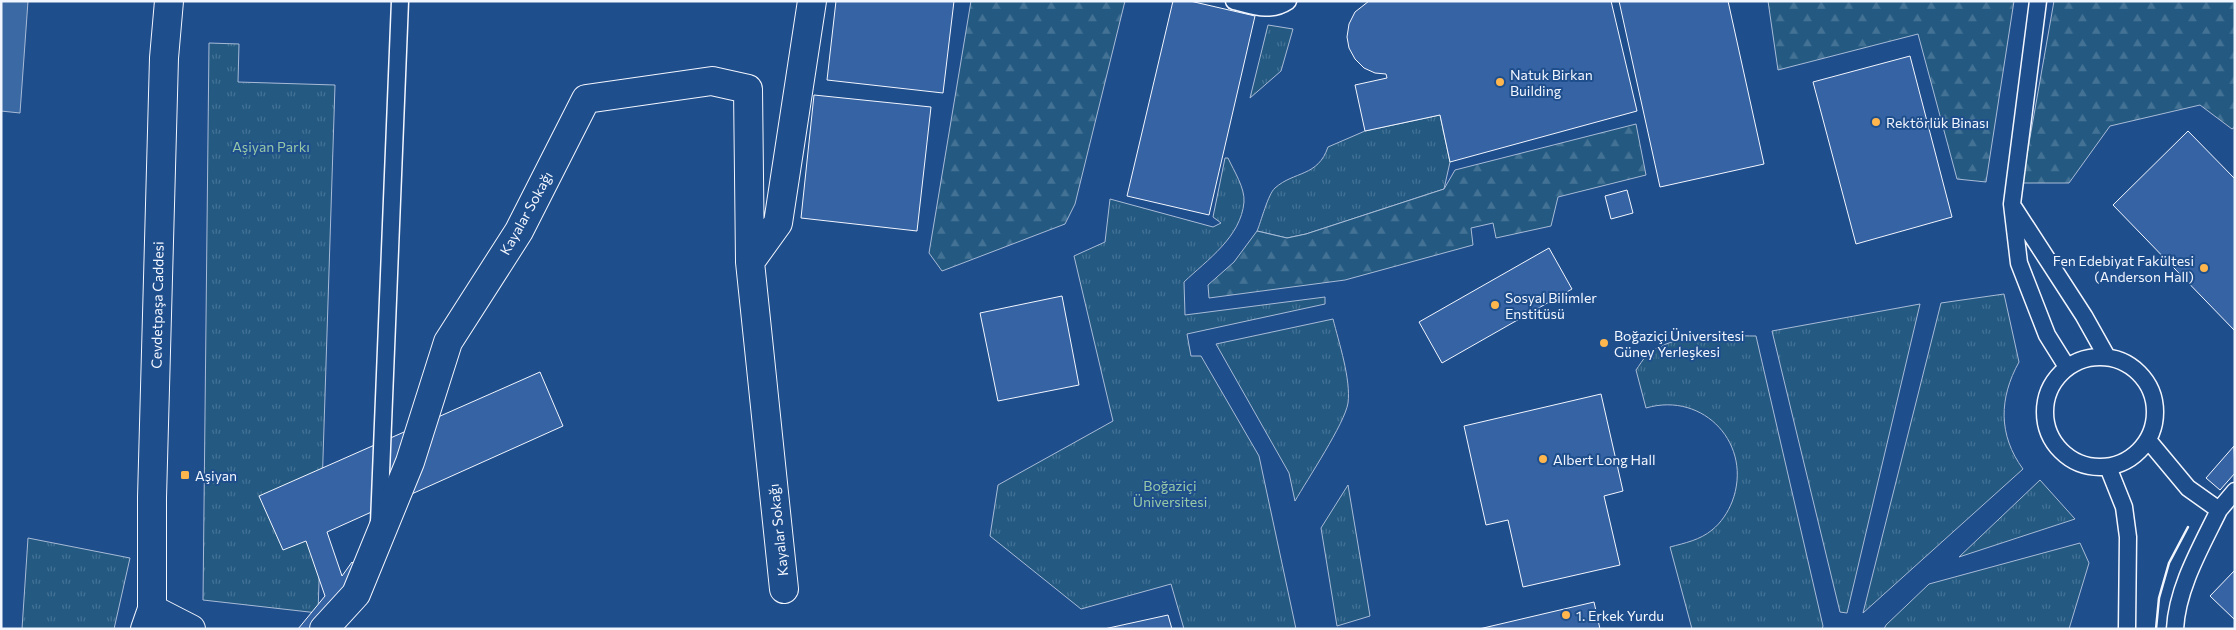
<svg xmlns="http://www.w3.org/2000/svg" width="2236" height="630" font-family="Commissioner,sans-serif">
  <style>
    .grass { fill: url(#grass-tufts); stroke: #a8bbd7 }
    .forest { fill: url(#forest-firs); stroke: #a8bbd7 }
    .water { fill: #3b69a3; stroke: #a8bbd7 }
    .building { fill: #3563a3; stroke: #f2f6ff }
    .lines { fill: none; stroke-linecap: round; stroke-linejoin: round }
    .lane-casing { stroke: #f2f6ff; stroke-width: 19 }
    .street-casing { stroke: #f2f6ff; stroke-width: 30 }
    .primary-casing { stroke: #f2f6ff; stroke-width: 30 }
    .lane { stroke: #1f4e8c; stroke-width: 16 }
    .street { stroke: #1f4e8c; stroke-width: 28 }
    .primary { stroke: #1f4e8c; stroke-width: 28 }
    .wall { stroke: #f2f6ff; stroke-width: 2.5 }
    .poi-dot { fill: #ffb74d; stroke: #1f4e8c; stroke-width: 2 }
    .labels { text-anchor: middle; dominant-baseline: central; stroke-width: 4; stroke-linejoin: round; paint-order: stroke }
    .poi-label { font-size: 14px; fill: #f2f6ff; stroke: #1f4e8c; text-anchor: start }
    .park-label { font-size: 14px; fill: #97c8a6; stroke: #1f4e8c }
    .street-label { font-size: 14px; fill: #f2f6ff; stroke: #1f4e8c }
  </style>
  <defs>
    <pattern id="grass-tufts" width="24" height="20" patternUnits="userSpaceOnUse" patternTransform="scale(1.25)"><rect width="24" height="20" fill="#245a82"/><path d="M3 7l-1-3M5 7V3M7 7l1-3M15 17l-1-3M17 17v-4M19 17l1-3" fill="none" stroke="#447295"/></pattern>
    <pattern id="forest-firs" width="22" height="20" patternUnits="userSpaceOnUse" patternTransform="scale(1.25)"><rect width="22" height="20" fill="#245a82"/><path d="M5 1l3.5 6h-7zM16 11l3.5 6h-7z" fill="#447295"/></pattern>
  </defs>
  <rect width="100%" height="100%" fill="#1f4e8c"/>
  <path class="grass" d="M1268,25l25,4 -12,42 -31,27z
    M209,43l30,1 -1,38 97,3 -17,528 -115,-13z
    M1440,115l10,47 -6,27 -138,45 -19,4 -30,-7c4,-9 11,-37 18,-43 19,-17 43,-11 53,-41l37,-16z
    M1225,158h3c6,13 17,30 16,44 -3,35 -37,58 -60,80l1,33 140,-18v7l-138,30 4,22h10l58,100 37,173h-112l-13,-45 -90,25 -91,-73 8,-51 115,-64 -39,-165 31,-14 5,-43 103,28 8,-4 -8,-6z
    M2004,294l15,68c-20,36 -21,73 4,107l-160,144 78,-310z
    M1920,304l-73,309 -7,-1 -68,-281z
    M1333,319c6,24 18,60 15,84 -3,20 -41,77 -53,98l-6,-28 -73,-129z
    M1756,336l67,290 -1,3h-130l-22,-82c15,-4 30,-7 42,-17 9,-7 16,-18 20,-28 22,-57 -28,-111 -86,-94l-10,-38c3,-4 7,-11 11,-15 27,-23 76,-19 109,-19z
    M2040,480l35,39 -116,38z
    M1348,485l22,131 -33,10 -16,-98z
    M28,538l102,20 -16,71h-92z
    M2080,543l9,20 -20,66h-185l2,-4 43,-41z"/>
  <path class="forest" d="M971,1h154l-50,203 -10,20 -123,47 -13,-18z
    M1768,1h246l-28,181 -29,-3 -39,-145 -140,36z
    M2054,1h181v126l-3,2 -32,-24 -90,21 -41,57h-47z
    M1636,124l10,51 -88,22 -7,29 -55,12 -3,-15 -22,5 2,17 -128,35 -136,18 -1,-13 26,-23 23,-31 30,7 19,-4 138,-45 11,-19z"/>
  <path class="water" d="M1,1h27l-8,112 -19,-2z"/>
  <path class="building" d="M836,1h118l-11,92 -116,-13z
    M1173,1h17l65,15 -46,199 -82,-19z
    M1611,1l26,110 -187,51 -10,-47 -75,16 -10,-46 32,-7 -1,-4 -11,-1 -11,-5 -9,-9 -6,-11 -2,-11 2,-13 6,-12 14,-11z
    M1619,1h109l36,163 -104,23z
    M1910,56l42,161 -96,27 -43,-162z
    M814,95l117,12 -14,124 -116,-13z
    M2188,131l47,48v152l-122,-126z
    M1627,190l6,23 -22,6 -6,-23z
    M1549,248l23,41 -130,74 -23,-41z
    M1062,296l17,89 -81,16 -18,-88z
    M540,372l23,54 -236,106 15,44 10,-14 17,17 -42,50h-29l27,-33 -19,-55 -23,9 -24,-54z
    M1601,394l22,97 -19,5 16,69 -97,22 -15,-67 -22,5 -22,-99z
    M2234,446l1,27 -15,17 -14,-12z
    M2235,570v50l-25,-24z
    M1594,602l6,27h-121z
    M1168,615l4,14h-68z"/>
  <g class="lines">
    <g class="lane-casing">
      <path id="lane" d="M1234,1c20,5 36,12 54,0
        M2038,1l-26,203 7,59 28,72 20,32
        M2014,208l70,108 23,41
        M2045 412a55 55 0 1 1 110 0a55 55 0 1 1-110 0Z
        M2148,440l40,48 31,22c-18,37 -42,78 -44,119
        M2108,467l16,40 4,30 -1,92
        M2219,510l16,-19
        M379,523l21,-522"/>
    </g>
    <g class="street-casing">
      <path id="street" d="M750,262l28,-39 34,-222
        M152,609l39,20
        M324,629l32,-35 54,-132 38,-120 71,-111 67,-132 126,-18 36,8 2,173 34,327"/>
    </g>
    <g class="primary-casing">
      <path id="primary" d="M152,609l16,20
        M145,629l7,-20v-111l12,-440 5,-57"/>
    </g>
    <use href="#lane" class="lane"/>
    <use href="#street" class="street"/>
    <use href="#primary" class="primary"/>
    <path class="wall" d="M2156,629l3,-31 10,-35 19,-36"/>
  </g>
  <g class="poi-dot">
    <circle cx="1500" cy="82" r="5"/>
    <circle cx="1876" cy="122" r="5"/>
    <circle cx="2204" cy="268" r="5"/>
    <circle cx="1495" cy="305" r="5"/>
    <circle cx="1604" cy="343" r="5"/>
    <circle cx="1543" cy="459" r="5"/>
    <rect x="180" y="470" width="10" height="10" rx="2.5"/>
    <circle cx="1566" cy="615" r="5"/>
  </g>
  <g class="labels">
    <g class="poi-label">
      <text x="1510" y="74">Natuk Birkan<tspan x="1510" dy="16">Building</tspan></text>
      <text x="1886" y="122">Rektörlük Binası</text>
      <text x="2194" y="260" text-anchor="end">Fen Edebiyat Fakültesi<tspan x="2194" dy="16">(Anderson Hall)</tspan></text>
      <text x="1505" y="297">Sosyal Bilimler<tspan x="1505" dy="16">Enstitüsü</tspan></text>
      <text x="1614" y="335">Boğaziçi Üniversitesi<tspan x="1614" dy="16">Güney Yerleşkesi</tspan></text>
      <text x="1553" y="459">Albert Long Hall</text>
      <text x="195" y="475">Aşiyan</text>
      <text x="1576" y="615">1. Erkek Yurdu</text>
    </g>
    <g class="park-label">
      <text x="271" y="146">Aşiyan Parkı</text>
      <text x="1170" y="485">Boğaziçi<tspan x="1170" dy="16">Üniversitesi</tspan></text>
    </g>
    <g class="street-label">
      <text transform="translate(526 213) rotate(-61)">Kayalar Sokağı</text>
      <text transform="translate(157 305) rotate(-89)">Cevdetpaşa Caddesi</text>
      <text transform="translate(778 530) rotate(-96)">Kayalar Sokağı</text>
    </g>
  </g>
  <rect width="2236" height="630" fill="none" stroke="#f2f6ff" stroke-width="5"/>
</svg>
